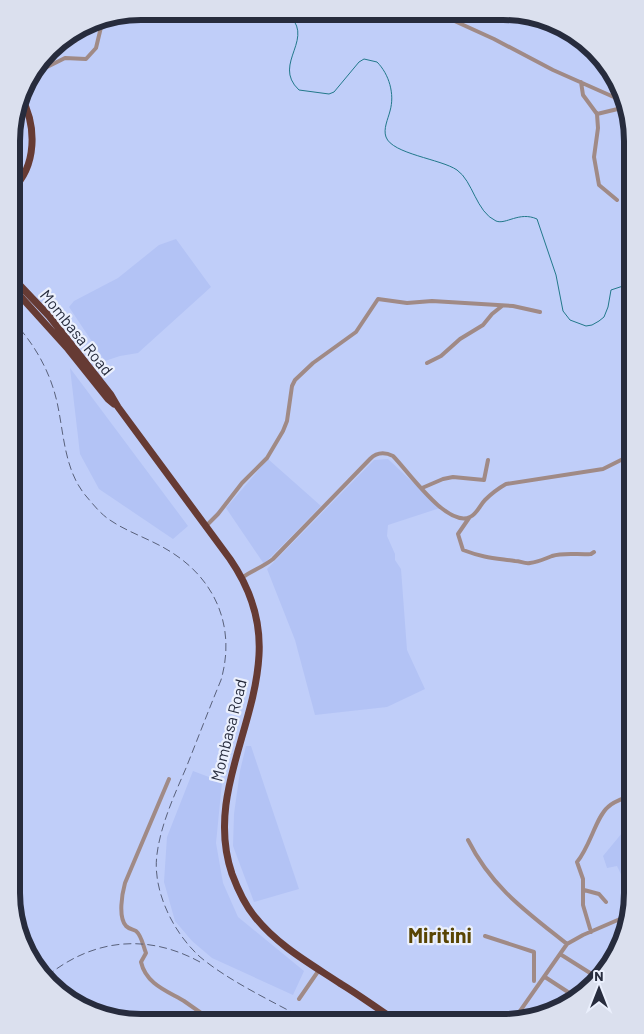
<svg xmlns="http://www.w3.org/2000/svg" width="644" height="1034" font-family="Barlow,sans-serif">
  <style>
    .built { fill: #b3c3f5 }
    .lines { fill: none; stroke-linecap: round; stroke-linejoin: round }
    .stream { stroke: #22798b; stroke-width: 1 }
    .street { stroke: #a08a86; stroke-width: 4 }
    .highway { stroke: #663b34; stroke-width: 7 }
    .rail { stroke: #59617b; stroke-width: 1; stroke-dasharray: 8 4; stroke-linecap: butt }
    .labels { text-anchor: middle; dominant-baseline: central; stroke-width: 4.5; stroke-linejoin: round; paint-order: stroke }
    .street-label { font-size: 16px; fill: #272c3d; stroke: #ebf0fd }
    .district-label { font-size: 21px; font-weight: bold; fill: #584503; stroke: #ebf0fd }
    .rim { fill: none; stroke: #272c3d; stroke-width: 6 }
  </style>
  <rect width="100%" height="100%" fill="#c0cef9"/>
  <path class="built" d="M176,239l35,48 -73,66 -18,3 -15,5 -36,-54 5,-6 44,-23 41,-33z
    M70,368l118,158 -15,13 -74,-50 -19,-35z
    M268,459l53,47 -57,58 -38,-56z
    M388,459l52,49 -52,17 -1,11 8,18v6l6,9 6,81 18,39 -38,18 -72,8 -20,-75 -28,-71 107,-109z
    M246,746h5l48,143 -45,13 -21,-56 1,-32 6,-43z
    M193,771l29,11 -6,61 7,40 15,34 66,54 -11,24 -81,-37 -20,-17 -17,-20 -11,-39 3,-45z
    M632,821v76l-15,-31 -10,2 -4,-12z"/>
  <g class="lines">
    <path class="stream" d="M285,12c35,25 -15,51 14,78l30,4 5,-2 25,-30 5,-3 13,3c12,12 18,32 13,49 -2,8 -7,18 -4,26 6,17 55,22 71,33 16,11 19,42 39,51 10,4 23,-10 41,-2l19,56 7,36 7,9 16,6 6,-1 7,-4 5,-4 4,-10 3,-17 15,-5 7,3"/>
    <path class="street" d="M437,13l57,26 59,31 72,32
      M55,44l20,-3 20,-21
      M31,75l34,-17 21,1 10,-11 6,-25 -4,-3
      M581,82l2,13 14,19 1,14 -4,29 5,28 18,15
      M597,114l29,-7
      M427,363l14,-7 19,-17 23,-14 9,-11 10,-8
      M422,488l21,-9 10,-2 31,3 4,-20
      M469,518l-11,16 5,16c21,8 31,8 52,11 6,0 9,3 15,2 9,-1 14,-4 22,-7 12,-4 27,-1 39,-2l3,-2
      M205,527l13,-13 24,-31 25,-25 16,-27 4,-10 5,-35 3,-6 18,-17 43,-31 22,-33 29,4 25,-2 81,5 27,6
      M243,577c10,-7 20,-10 30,-18l97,-100c7,-7 15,-7 23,-3 15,15 54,72 77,61 7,-3 10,-12 15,-17 7,-7 14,-12 21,-16l97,-15 30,-15
      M631,741h2
      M169,779l-44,104c-3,11 -7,34 1,43 3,3 6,3 10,5 6,5 7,15 10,22l-5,9c5,22 26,29 43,39 10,7 20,14 30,21
      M468,840c24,48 59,72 99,104
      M584,890l15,4 7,8
      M591,932l-8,-27v-26l-6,-17c13,-15 19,-45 31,-55 6,-6 17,-9 24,-12
      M485,936l49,16v29
      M560,954l38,24
      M545,977l29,19
      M299,999l20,-29
      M513,1021l54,-77 16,-9 44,-19"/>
    <path class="highway" d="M12,190c25,-24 25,-64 9,-93
      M12,277l37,39 62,79 7,12 112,152c20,29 31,61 29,96 -4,75 -53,143 -27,219 6,16 12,30 23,43 23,29 56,47 86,67 20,12 38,26 57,38
      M12,287l56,62 40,50 6,5"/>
    <path class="rail" d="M12,320c22,23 38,51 45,82 7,31 7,68 29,94 6,7 13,16 21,22 19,14 44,21 64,34 45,28 65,76 50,128 -12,29 -23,58 -35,88 -12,28 -25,56 -29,86 -5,36 16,78 42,102 29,25 77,47 111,66
      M47,976c46,-37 100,-43 153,-14"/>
  </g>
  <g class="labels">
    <g class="street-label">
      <text transform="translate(77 332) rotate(51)">Mombasa Road</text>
      <text transform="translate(228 730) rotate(-76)">Mombasa Road</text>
    </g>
    <g class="district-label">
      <text x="440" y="934">Miritini</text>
    </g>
  </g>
  <path d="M0 0H644V1034H0ZM141 20H503A121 121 0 0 1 624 141V893A121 121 0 0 1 503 1014H141A121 121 0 0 1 20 893V141A121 121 0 0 1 141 20Z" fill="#dbe0ee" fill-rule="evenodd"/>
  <path class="rim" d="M141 20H503A121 121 0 0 1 624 141V893A121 121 0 0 1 503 1014H141A121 121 0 0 1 20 893V141A121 121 0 0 1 141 20Z"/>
  <g transform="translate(599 989)" stroke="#ebf0fd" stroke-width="4" paint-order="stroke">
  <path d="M0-4L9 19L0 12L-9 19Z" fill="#272c3d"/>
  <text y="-8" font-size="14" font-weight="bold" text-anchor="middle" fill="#272c3d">N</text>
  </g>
</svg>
